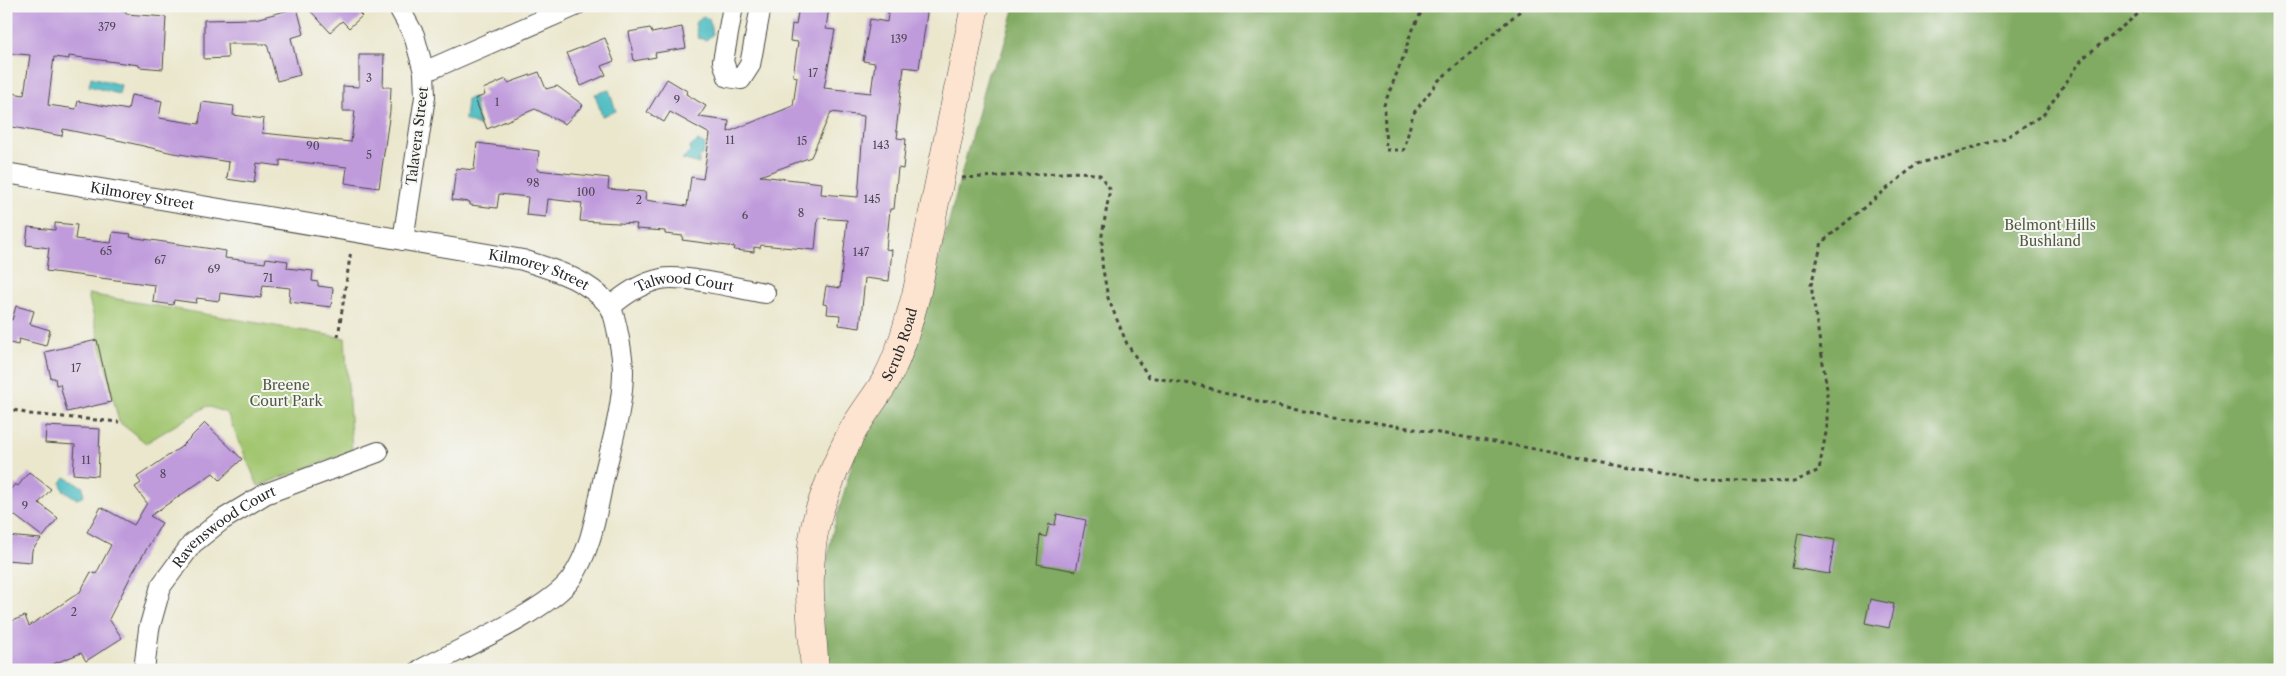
<svg xmlns="http://www.w3.org/2000/svg" width="2286" height="676" font-family="'Libre Caslon Text',serif">
  <style>
    .green { fill: #a2c670; stroke: #66784e }
    .forest { fill: #81ab62; stroke: #566b46 }
    .water { fill: #4ebdc3; stroke: #3c7477 }
    .building { fill: #c09bdc; fill-rule: evenodd }
    .lines { fill: none; stroke-linecap: round; stroke-linejoin: round }
    .street-casing { stroke: #484743; stroke-width: 22 }
    .secondary-casing { stroke: #484743; stroke-width: 29 }
    .path { stroke: #484743; stroke-width: 3; stroke-dasharray: 4 4; stroke-linecap: butt }
    .street { stroke: #fff; stroke-width: 20 }
    .secondary { stroke: #fde4d1; stroke-width: 28 }
    .labels { text-anchor: middle; dominant-baseline: central; stroke-width: 4; stroke-linejoin: round; paint-order: stroke }
    .number-label { font-size: 11px; fill: #504757 }
    .street-label { font-size: 14px; fill: #2b2b2b; stroke: #f6f6f2 }
    .park-label { font-size: 14px; fill: #4f5a40; stroke: #f6f6f2 }
  </style>
  <rect width="100%" height="100%" fill="#f6f6f2"/>
  <filter id="ink" filterUnits="userSpaceOnUse"><feTurbulence type="fractalNoise" baseFrequency=".02" numOctaves="2"/><feDisplacementMap in="SourceGraphic" scale="10" xChannelSelector="R" yChannelSelector="G"/><feConvolveMatrix kernelMatrix="1 2 1 2 8 2 1 2 1" color-interpolation-filters="sRGB"/></filter>
  <filter id="wash" filterUnits="userSpaceOnUse"><feTurbulence type="fractalNoise" baseFrequency=".0096" numOctaves="4" result="noise"/><feDisplacementMap in="SourceGraphic" scale="20" xChannelSelector="R" yChannelSelector="G"/><feGaussianBlur stdDeviation="1.12" result="paint"/><feColorMatrix in="noise" values="0 0 0 0 0 0 0 0 0 0 0 0 0 0 0 0 0 1.4 0 .05"/><feComposite in="paint" operator="in"/></filter>
  <g filter="url(#wash)">
    <rect width="100%" height="100%" fill="#ebe7cd"/>
    <path class="green" d="M88,294l257,44 7,113 -94,35 -31,-73 -20,-7 -61,37 -27,-21z"/>
    <path class="forest" d="M1015,6h1265v664h-1455l-3,-84 10,-52 23,-80 48,-90 36,-105 49,-186 13,-17z"/>
    <path class="water" d="M703,16l6,3 4,15 -7,6 -8,-2 -3,-15z
      M91,77l30,8 -2,9 -30,-8z
      M609,90l7,21 -14,5 -7,-22z
      M474,97l5,29 -14,-6 2,-21z
      M698,141l7,4 -2,9 -4,3v7l-17,-5 8,-7v-5z
      M65,477l18,10 1,9 -7,3 -14,-9 -2,-7z"/>
    <g id="blocks">
      <path class="building" d="M6,6h84l36,5v3l40,3 -3,52 -24,-2v-2l-70,-9v3l-15,-2 -6,48 28,4 2,-8 50,9 3,-15 31,6 -3,17 40,6 3,-22 32,4 -1,9 31,4 -2,14 89,9 4,-31h-12v-25l16,1v-32h25l-1,32h8l-1,24 -11,77 -34,-5 2,-16 -67,-7v6l-23,-3 -3,20 -27,-4 2,-17 -56,-9 -51,-12 -59,-12 -1,7 -56,-10v-34l18,3 6,-40 -24,-2z
        M306,6h52l-3,3 7,7 -13,12 -7,-7 -12,11z
        M799,6h30l-3,23 9,1 -11,58 47,5 4,-30 -12,-2 7,-42 17,3 2,-16h39l-9,63 -15,-2 -8,64h2l-1,7 9,1 -3,30 -5,-1 -4,41h-4l-4,40 6,1 -3,31 -24,-3 -5,50 -21,-3 1,-10 -13,-1 1,-9 -5,-1 3,-18 14,2 7,-68 -29,-2 -3,32 -54,-5 -1,3 -6,-1v5l-20,-2 1,-3 -53,-7 1,-4 -18,-2v-3l-29,-2 1,-5 -57,-3 2,-18 -34,-4 -2,18 -20,-2 2,-18 -29,-3 -2,14 -27,-3v-3l-18,-2 4,-32 18,2 3,-27 62,8 -2,19 72,8 -1,11 38,3 -1,8 42,6 4,-29 12,2 7,-45 -40,-22 -6,10 -17,-10 20,-33 20,12 -1,3 20,12 -7,11 30,4 -1,11 65,-26 4,-29 -4,-1 5,-34 -8,-1 2,-17 4,1zM831,112l33,4 -6,81 -37,-3 1,-11 -62,-7 51,-19z
        M297,8l7,26 -13,4 9,37 -23,6 -10,-37h-40l1,14 -24,1v-39l51,-1z
        M682,27l4,21 -31,5 1,4 -22,4 -5,-29 21,-4 2,5z
        M605,38l9,23 -12,5 4,9 -25,11 -14,-33z
        M539,72l7,17 11,-3 26,19 -18,19 -30,-15 -48,20 -12,-30 10,-4 -2,-6 23,-10 2,4z
        M55,223l22,2 -2,14 36,4 2,-11 18,2 -1,3 96,14 -1,7 40,5 1,-5 22,3 -1,7 26,3 -1,10 6,1v4l15,2 -2,19 -42,-5 1,-14 -27,-3 -2,13 -41,-5 -1,8 -22,-3 -1,5 -22,-3 -1,5 -20,-3 2,-17 -109,-14 3,-23 -23,-3 2,-18 27,3z
        M16,306l18,5 -4,13 20,6 -4,16 -27,-7 -1,6 -12,-3v-24l6,2z
        M97,340l14,62 -44,10 -7,-28 -4,1 -1,-7h-4l-6,-26z
        M205,423l37,36 -22,21 -7,-7 -63,43 12,7 -29,49 -24,47 13,19 -36,23 -5,-8 -33,13 2,4h-44v-47l19,-7 4,10 51,-34 11,-20 5,2 15,-29 -24,-13 14,-25 33,18 13,-22 -12,-16 6,-4 -4,-6 44,-30z
        M46,426l54,3 -2,47 -25,-2 2,-29 -30,-2z
        M29,472l22,17 -12,14 19,15 -15,19 -37,-28v-14l9,-11 3,2z
        M1057,514l29,6 -10,51 -39,-7 3,-29 6,2 3,-13 6,1z
        M1798,533l37,7 -6,34 -37,-6z
        M6,536l35,3 -9,11 -1,12 -25,-2z
        M1870,599l24,5 -5,24 -24,-5z"/>
    </g>
  </g>
  <g filter="url(#ink)">
    <use href="#blocks" fill-opacity="0" stroke="#484743" stroke-width="1"/>
    <g class="lines">
      <g class="street-casing">
        <g id="street">
          <path d="M398,6l16,29 10,37 1,25 -22,143"/>
          <path d="M733,6l-10,55 5,16 13,2 9,-14 11,-59"/>
          <path d="M424,72l151,-66"/>
          <path id="s1" d="M6,173l517,87c31,10 64,19 86,45 7,9 14,54 14,66 0,34 -10,68 -18,101 -8,35 -12,76 -34,107 -23,32 -114,71 -151,91"/>
          <path id="s2" d="M610,307c15,-13 31,-24 51,-28 21,-5 80,10 104,14"/>
          <path id="s3" d="M144,670l5,-41 12,-43 31,-42 30,-24 43,-26 113,-42"/>
        </g>
      </g>
      <g class="secondary-casing">
        <g id="secondary">
          <path id="s4" d="M815,670c-4,-52 -11,-108 4,-159 9,-26 19,-52 32,-77 10,-19 24,-35 35,-54 15,-28 23,-59 31,-89l58,-285"/>
        </g>
      </g>
      <path class="path" d="M1424,6l-15,32 -4,15 -21,52 2,45h18l9,-36 26,-34 87,-74
        M962,178l119,-6 19,3 10,14 -8,46v29l6,34 19,46 22,33 48,8 88,23 228,37 185,35 96,2 25,-12 8,-43v-38l-16,-104 11,-43 95,-78 88,-26 39,-24 39,-56 65,-52
        M338,337l13,-87
        M6,408l23,6 90,8"/>
      <use href="#street" class="street"/>
      <use href="#secondary" class="secondary"/>
    </g>
  </g>
  <g class="labels">
    <g class="number-label">
      <text x="107" y="27">379</text>
      <text x="899" y="39">139</text>
      <text x="813" y="73">17</text>
      <text x="369" y="78">3</text>
      <text x="677" y="100">9</text>
      <text x="497" y="102">1</text>
      <text x="730" y="140">11</text>
      <text x="802" y="141">15</text>
      <text x="881" y="145">143</text>
      <text x="313" y="146">90</text>
      <text x="369" y="155">5</text>
      <text x="533" y="183">98</text>
      <text x="586" y="192">100</text>
      <text x="872" y="199">145</text>
      <text x="639" y="200">2</text>
      <text x="801" y="213">8</text>
      <text x="745" y="215">6</text>
      <text x="106" y="251">65</text>
      <text x="861" y="252">147</text>
      <text x="160" y="260">67</text>
      <text x="214" y="269">69</text>
      <text x="268" y="278">71</text>
      <text x="76" y="368">17</text>
      <text x="86" y="460">11</text>
      <text x="163" y="474">8</text>
      <text x="25" y="506">9</text>
      <text x="74" y="612">2</text>
    </g>
    <g class="street-label">
      <text transform="translate(417 136) rotate(-83)">Talavera Street</text>
      <text stroke="none"><textPath href="#s1" startOffset="138">Kilmorey Street</textPath></text>
      <text stroke="none"><textPath href="#s1" startOffset="542">Kilmorey Street</textPath></text>
      <text stroke="none"><textPath href="#s2" startOffset="82">Talwood Court</textPath></text>
      <text stroke="none"><textPath href="#s4" startOffset="346">Scrub Road</textPath></text>
      <text stroke="none"><textPath href="#s3" startOffset="174">Ravenswood Court</textPath></text>
    </g>
    <g class="park-label">
      <text x="2050" y="225">Belmont Hills<tspan x="2050" dy="16">Bushland</tspan></text>
      <text x="286" y="385">Breene<tspan x="286" dy="16">Court Park</tspan></text>
    </g>
  </g>
  <rect width="2286" height="676" fill="none" stroke="#f6f6f2" stroke-width="25"/>
</svg>
